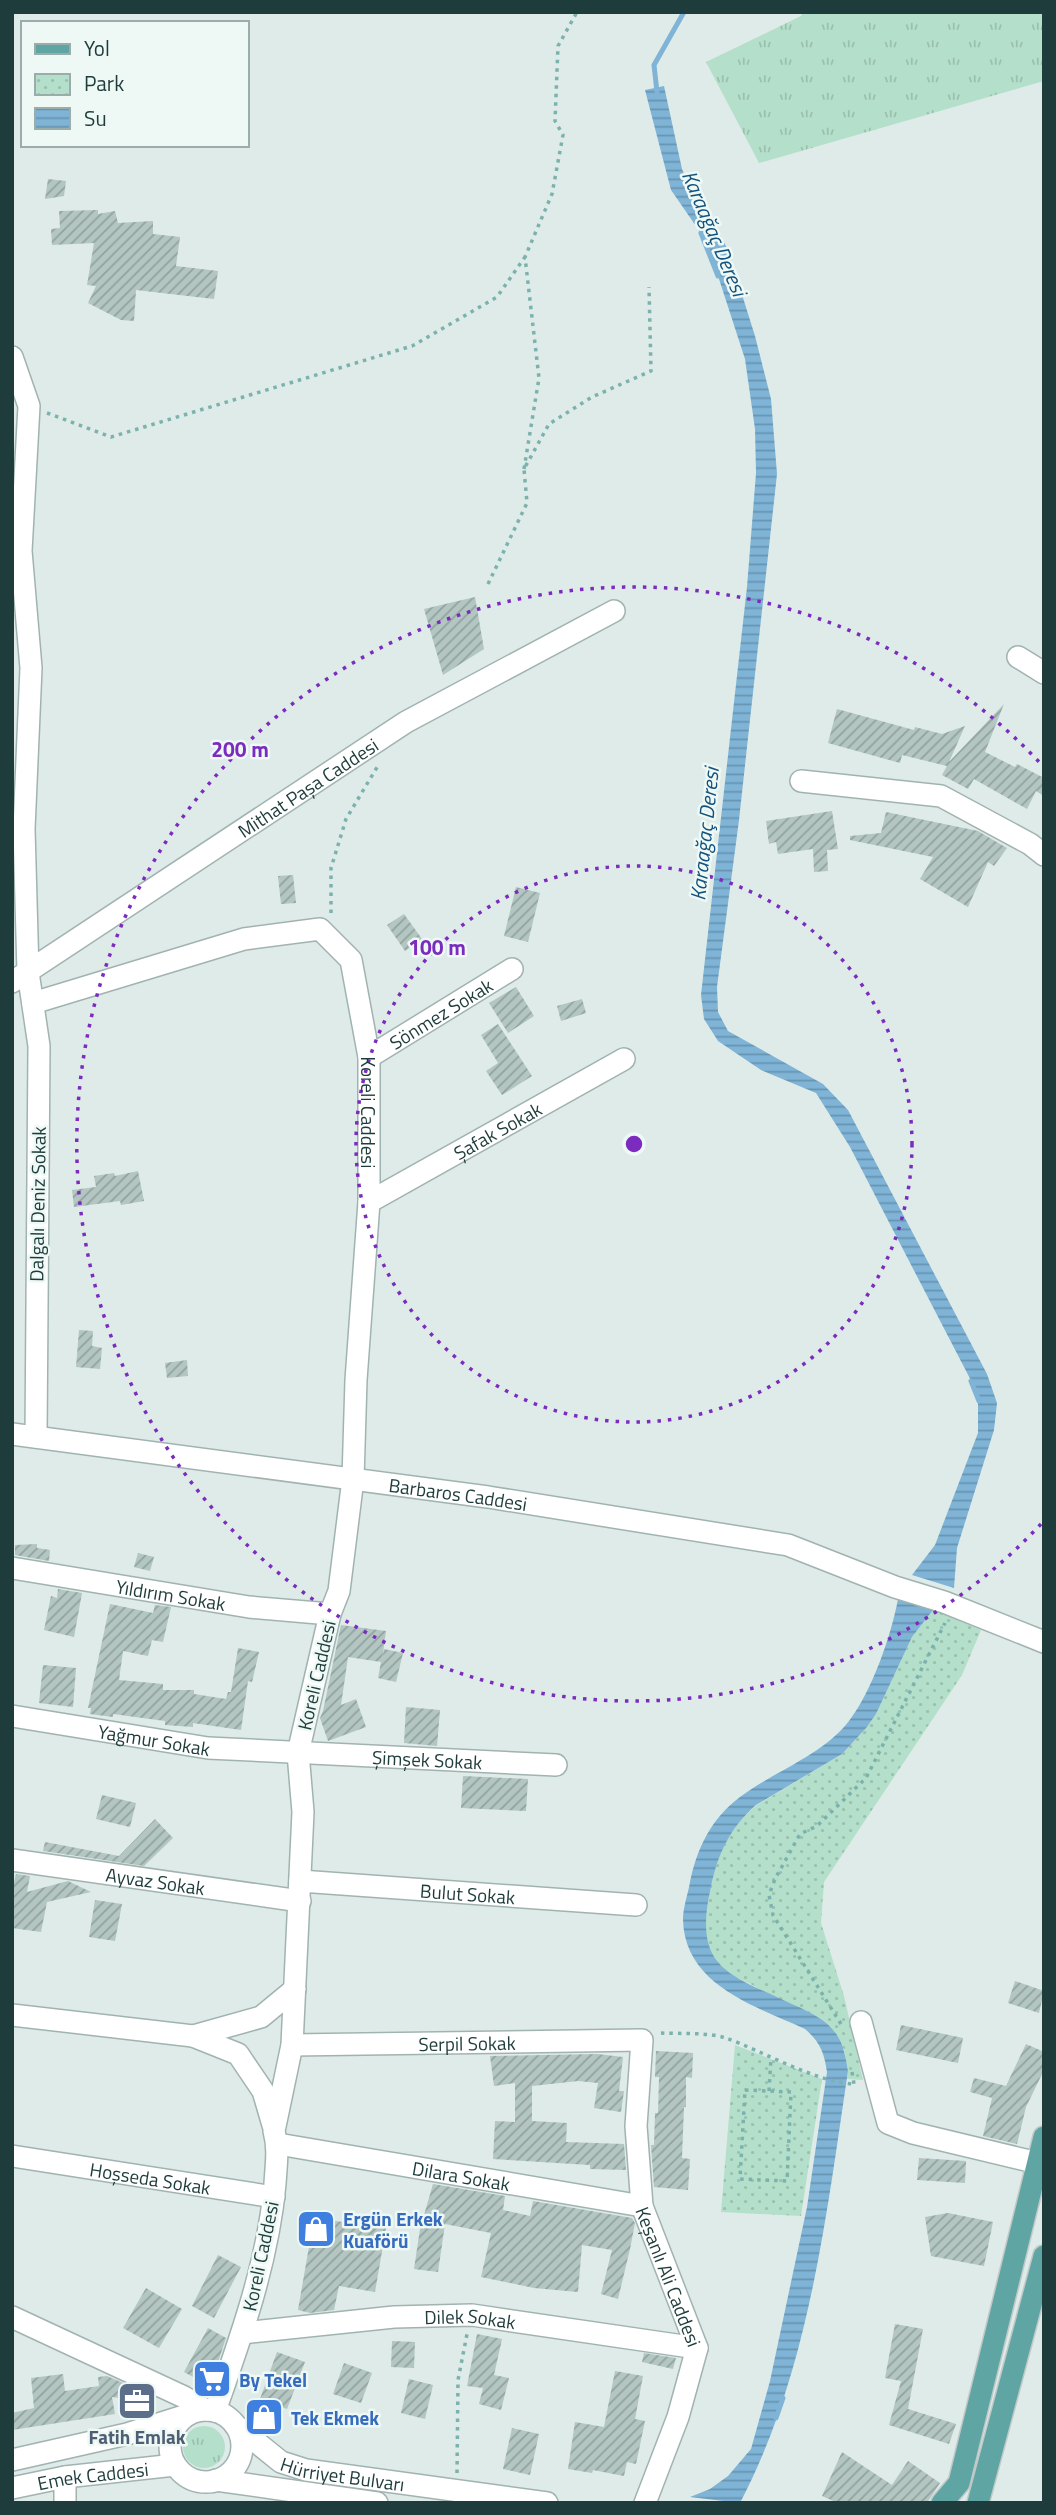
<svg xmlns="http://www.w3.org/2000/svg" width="1056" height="2515" font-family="'Titillium Web',sans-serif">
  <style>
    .grass { fill: url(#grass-tufts) }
    .park { fill: url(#park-dots) }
    .water { fill: url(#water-rules) }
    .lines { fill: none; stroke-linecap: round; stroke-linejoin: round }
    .stream { stroke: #7fb4d7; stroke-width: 5 }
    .building { fill: url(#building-hatch) }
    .minor-casing { stroke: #a1b3b1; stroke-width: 24 }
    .major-casing { stroke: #c0c8c8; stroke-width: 24 }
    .path { stroke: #7bb2ae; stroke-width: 3.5; stroke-dasharray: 3.5 5; stroke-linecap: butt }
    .minor { stroke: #fff; stroke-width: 21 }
    .major { stroke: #5ea5a4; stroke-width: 21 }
    .ring { fill: none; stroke: #7b2cbf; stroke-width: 3.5; stroke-dasharray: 3.5 7 }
    .labels { text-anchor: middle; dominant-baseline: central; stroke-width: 5; stroke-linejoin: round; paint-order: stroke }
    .street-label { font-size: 19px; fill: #1e3c3b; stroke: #eef8f5 }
    .shop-label { font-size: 19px; font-weight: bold; fill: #366cbe; stroke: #eef8f5; text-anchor: start }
    .service-label { font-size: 19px; font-weight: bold; fill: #4e5e75; stroke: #eef8f5 }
    .water-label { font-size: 21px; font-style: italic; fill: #13527d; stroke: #eef8f5 }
    .centre { fill: #7b2cbf; stroke: #eef8f5; stroke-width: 3.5 }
    .ring-label { font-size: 21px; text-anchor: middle; font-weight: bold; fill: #7b2cbf; stroke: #eef8f5; stroke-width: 5; stroke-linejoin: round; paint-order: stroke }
  </style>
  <defs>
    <pattern id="grass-tufts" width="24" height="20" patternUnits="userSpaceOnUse" patternTransform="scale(1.75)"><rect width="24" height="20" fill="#b4dfca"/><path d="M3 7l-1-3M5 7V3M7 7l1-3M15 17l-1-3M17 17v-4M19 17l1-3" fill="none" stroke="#9ac0ae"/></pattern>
    <pattern id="park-dots" width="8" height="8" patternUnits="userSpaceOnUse" patternTransform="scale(1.75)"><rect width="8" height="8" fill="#b4dfca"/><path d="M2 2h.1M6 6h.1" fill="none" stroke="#9ac0ae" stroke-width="1.8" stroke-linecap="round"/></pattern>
    <pattern id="water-rules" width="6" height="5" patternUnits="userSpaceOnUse" patternTransform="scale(1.75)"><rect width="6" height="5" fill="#7fb4d7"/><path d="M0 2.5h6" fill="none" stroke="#6794b0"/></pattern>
    <pattern id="building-hatch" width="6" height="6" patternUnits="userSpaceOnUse" patternTransform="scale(1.75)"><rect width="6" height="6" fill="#b3c6c2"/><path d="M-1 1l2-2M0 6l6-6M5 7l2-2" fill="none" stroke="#91a29f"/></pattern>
  </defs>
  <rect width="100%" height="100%" fill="#deebe8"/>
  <path class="grass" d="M803,12h241v69l-285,82 -53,-101 95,-46z
    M183 2447a21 21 0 1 1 42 0a21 21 0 1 1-42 0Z"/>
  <path class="park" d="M933,1610l48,20 -19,45 -138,207 -3,41 23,73 19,84 -16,-1 1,-8 -4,-22c-28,-20 -56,-40 -84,-59 -10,-8 -24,-11 -33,-18 -30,-23 -22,-58 -15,-90 7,-32 19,-56 45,-77l85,-51 25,-27 9,-13 36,-77z
    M735,2045l87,34 -21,137 -80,-4z"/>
  <path class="water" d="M664,86l18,83 10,23 22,31 14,27 27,86 16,63 6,75 -38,346 -22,167 1,25 10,19 95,53 25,26 139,264 10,29 -3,27 -37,118 -3,40 -42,-13 23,-30 43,-112v-39l-128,-247 -34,-54 -55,-23 -43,-29 -14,-22 -3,-24 46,-408 9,-114 -1,-44 -10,-70 -38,-117 -36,-52 -26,-100z
    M898,1599l35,11 -21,27 -36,77 -9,13 -25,27 -86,51c-26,23 -38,48 -45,82 -19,83 18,87 83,118 16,7 33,15 43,30 7,11 9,24 11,36 -22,146 -39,300 -108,432l-50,-6 20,-8 18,-13 23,-27 19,-68 37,-174 20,-135c-3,-20 -7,-30 -22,-43 -50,-23 -121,-44 -122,-110 0,-12 5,-25 7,-37 7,-34 21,-63 50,-85 33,-25 83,-42 109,-76 23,-30 42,-85 49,-122z"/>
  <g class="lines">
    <path class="stream" d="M657,92l-3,-27 30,-53
      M701,233l17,43
      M971,1381l8,20
      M776,2418l7,-20"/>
  </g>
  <path class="building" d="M48,179l18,2 -2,15 -19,3z
    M98,210v4l17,-3 3,12 35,-2v13l27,3 -4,29 42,5 -4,28 -78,-9 -2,31 -13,-1 -33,-17 8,-17 -9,-1 7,-42 -42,2 -1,-16 9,-1 -1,-17z
    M475,597l9,52 -41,26 -19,-66z
    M1004,704l-19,48 30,15 2,-3 27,14v18l-8,-5 -9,18 -53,-30 -6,10 -26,-14 5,-9 -45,-11 -2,8 -72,-20 9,-34 77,21 1,-3 27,7 23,-8 -16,36z
    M832,811l6,38 -11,1 1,21 -14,1 -1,-23 -35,5 -2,-12 -7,2 -3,-23z
    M886,812l92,19 29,17 -13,18 -6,-4 -20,45 -48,-28 13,-22 -83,-17v-4l31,-3z
    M293,875l3,28 -15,1 -3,-28z
    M516,887l24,6 -12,49 -24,-6z
    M404,914l18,25 -17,12 -18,-26z
    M516,987l18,29 -26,17 -19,-30z
    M582,999l4,14 -25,8 -4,-15z
    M498,1024l34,52 -30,19 -16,-24 12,-8 -17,-28z
    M138,1171l6,30 -23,4 -1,-4 -46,6 -2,-17 24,-3 -2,-11 20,-3 1,3z
    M79,1330l14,1 -1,15 10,2 -2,21 -24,-2z
    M187,1360l1,16 -21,2 -2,-15z
    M37,1544v4l13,2 -1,11 -34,-6v-10z
    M138,1553l16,4 -4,14 -16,-4z
    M58,1589l24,4 -8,44 -30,-7 7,-34 6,2z
    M110,1604l43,9 2,-8 16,2 -8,35 -11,-2 -4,16 -25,-5 -4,29 44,4v6h31v4l32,5 2,-7h3l7,-44 21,4 -7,30 -4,-1 -7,49 -48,-7v4l-28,-2v-4l-52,-7v3l-23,-3 1,-6h-3z
    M341,1625l45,6 -4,29 2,-11 19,4 -7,29 -18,-4 3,-16 -33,-5 -7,48 15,-6 10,28 -38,14 -8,-23 3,-7z
    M43,1665l33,3 -3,39 -34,-4z
    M406,1707l34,3 -3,36 -33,-3z
    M463,1776l65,3 -2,32 -65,-3z
    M102,1795l34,8 -6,24 -34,-8z
    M155,1819l18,19 -29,28 -101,-15 2,-9 74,14z
    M16,1874l14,2 -3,16 41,-11 23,11 -44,10 -6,30 -29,-4v-38z
    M95,1900l27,4 -7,37 -26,-4z
    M1015,1981l29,10 -5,22 -31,-10z
    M901,2025l62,13 -5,25 -62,-13z
    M1026,2044l18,8v18l-18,37 -9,37 -34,-8 9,-38 -22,-6 4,-14 32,8z
    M656,2051l37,2 -1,25 -6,-1v30h-2l-2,51 8,1 -2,31 -34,-3 -3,-42h3l1,-32h3l1,-36h-4z
    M597,2054l26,3 -4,34h5l-3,21 -27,-4 4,-25 -20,-2 -46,5v35l35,2 -1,19 58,2 2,26 -36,-1v-4l-97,-6 2,-38 20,1v-39l-21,3 -4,-30z
    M919,2158l47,3 -1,22 -48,-3z
    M433,2184l72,12 -2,14 27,6 3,-15 99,17 3,5 -5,26 -12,50 -17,-5 11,-44 -30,-5 -4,47 -44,-4 -53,-11 10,-44 -46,-9 -7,48 -24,-3 6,-40z
    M948,2213l45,9 -9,44 -53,-10 -6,-39z
    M314,2218l72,10 -11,64 -36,-6 -5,24 -24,3 -12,-3z
    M218,2255l23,12 -27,51 -22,-12z
    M146,2288l36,21 -23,39 -36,-20z
    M895,2324l28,5 -15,80 48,15 -7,20 -60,-19 12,-44 -16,-3z
    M208,2328l18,10 -16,48 -26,-14z
    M477,2334l25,5 -8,36 15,3 -8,32 -22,-6 4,-16 -16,-2z
    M392,2341l23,1 -1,26 -23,-1z
    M277,2352l28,10 -18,47 -27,-10z
    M644,2353l32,5 -3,11 -31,-7z
    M344,2363l28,10 -11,30 -28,-9z
    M615,2371l28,5 -8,43 10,2 -9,43 -9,-2 -3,14 -31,-6 -1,3 -24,-4 7,-47 29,5z
    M63,2374l2,17 34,-5 -1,-9 9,-1 23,10 -3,13 -15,-2 3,17 -103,16v-17l22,-5 -3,-30z
    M409,2379l24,6 -8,34 -24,-6z
    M512,2428l27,6 -9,41 -27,-6z
    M842,2452l50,33 16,-24 32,22 -13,20h-89l-16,-7z"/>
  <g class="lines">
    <g class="minor-casing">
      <g id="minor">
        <path d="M12,357l17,49 -8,145 10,117 -7,161 4,143 11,74 -3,391"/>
        <path d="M1018,657l26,16"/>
        <path d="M801,781l140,15 89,48 14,11"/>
        <path id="s1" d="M12,982l394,-260 208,-111"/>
        <path id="s2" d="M33,1003l211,-64 76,-10 31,31 18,97v145l-13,178 -3,99 -14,112 -9,23 -32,139 5,59 -11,233 -18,86c5,18 2,34 1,53 -7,78 -34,153 -60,227"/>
        <path id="s3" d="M369,1057l143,-88"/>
        <path id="s4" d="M369,1202l255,-143"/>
        <path id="s5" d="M12,1434l476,63 300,48 107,42 49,15 100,40"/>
        <path id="s6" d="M12,1568l237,39 81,7"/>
        <path id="s7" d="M12,1716l196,32 348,17"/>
        <path id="s8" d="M12,1860l288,41"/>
        <path id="s9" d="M300,1881l336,24"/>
        <path d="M12,2015l181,21 45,18 25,37 10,34"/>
        <path d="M861,2022l27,101 25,10 125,30"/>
        <path d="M193,2036l68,-19 34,-28"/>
        <path id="s10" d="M292,2045l350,-5 -6,86 6,80 55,142 -19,69 -33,86"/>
        <path id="s11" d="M278,2144l364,62"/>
        <path id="s12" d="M12,2156l262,41"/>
        <path d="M12,2317l172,80 22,13"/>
        <path id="s13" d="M242,2333l152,-16 78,-2 225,33"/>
        <circle cx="206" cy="2446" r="36"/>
        <path id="s14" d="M235,2425l46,37 25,8 241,33"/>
        <path d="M12,2460l115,-26 60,-19"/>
        <path d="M216,2480l161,23"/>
        <path id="s15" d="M12,2488l53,-11 110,-12"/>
        <path d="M65,2503v-26"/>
      </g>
    </g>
    <g class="major-casing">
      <path id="major" d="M942,2503l17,-20 85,-346
        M978,2503l66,-247"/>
    </g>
    <path class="path" d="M47,413l64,24 301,-91 85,-49 28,-40
      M524,469l15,-91 -14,-121 27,-63 11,-59 -8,-14 3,-75 19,-34
      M488,584l39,-81 -3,-34 25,-45 43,-27 59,-26 -2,-84
      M331,913v-45l15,-49 33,-55
      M841,2024l-68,-109 -4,-20 6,-16 25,-45 17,-8 49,-48 79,-155
      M661,2033c20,1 46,-1 65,5 36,13 92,45 128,46
      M852,2072l2,12
      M745,2090l46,2 -4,89 -47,-2z
      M769,2091l2,-33
      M457,2473l1,-93 9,-46"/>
    <use href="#minor" class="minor"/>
    <use href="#major" class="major"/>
  </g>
  <g class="ring">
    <circle cx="634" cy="1144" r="278"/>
    <path d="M1041 1524A557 557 0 1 1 1041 764"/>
  </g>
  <defs>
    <g id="shop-square" transform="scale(2.0125)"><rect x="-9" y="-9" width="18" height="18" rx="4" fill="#3f7fe0" stroke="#eef8f5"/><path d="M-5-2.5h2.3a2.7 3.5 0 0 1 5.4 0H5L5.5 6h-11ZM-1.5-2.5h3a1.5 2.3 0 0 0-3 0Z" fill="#fff"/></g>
    <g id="supermarket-square" transform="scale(2.0125)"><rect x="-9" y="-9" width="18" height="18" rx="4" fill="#3f7fe0" stroke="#eef8f5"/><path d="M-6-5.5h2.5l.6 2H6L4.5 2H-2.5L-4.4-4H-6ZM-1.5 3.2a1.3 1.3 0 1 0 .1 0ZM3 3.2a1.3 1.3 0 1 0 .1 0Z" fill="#fff"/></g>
    <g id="office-square" transform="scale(2.0125)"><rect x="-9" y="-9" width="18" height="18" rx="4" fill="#5c6f8a" stroke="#eef8f5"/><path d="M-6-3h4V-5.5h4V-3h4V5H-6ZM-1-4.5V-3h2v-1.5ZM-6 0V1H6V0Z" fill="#fff"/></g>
  </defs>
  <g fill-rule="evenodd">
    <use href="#shop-square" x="316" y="2229"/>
    <use href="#supermarket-square" x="212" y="2379"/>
    <use href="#office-square" x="137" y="2401"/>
    <use href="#shop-square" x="264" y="2417"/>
  </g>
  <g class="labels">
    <g class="street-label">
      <text stroke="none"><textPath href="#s1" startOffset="354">Mithat Paşa Caddesi</textPath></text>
      <text stroke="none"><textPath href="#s3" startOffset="84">Sönmez Sokak</textPath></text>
      <text stroke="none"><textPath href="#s2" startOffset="495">Koreli Caddesi</textPath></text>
      <text stroke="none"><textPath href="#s4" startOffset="147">Şafak Sokak</textPath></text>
      <text transform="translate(37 1204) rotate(-89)">Dalgalı Deniz Sokak</text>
      <text stroke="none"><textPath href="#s5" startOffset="450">Barbaros Caddesi</textPath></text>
      <text stroke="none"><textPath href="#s6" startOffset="161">Yıldırım Sokak</textPath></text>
      <text transform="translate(316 1675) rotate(-77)">Koreli Caddesi</text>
      <text stroke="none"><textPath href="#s7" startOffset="144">Yağmur Sokak</textPath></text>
      <text stroke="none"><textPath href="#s7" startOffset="418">Şimşek Sokak</textPath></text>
      <text stroke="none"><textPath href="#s8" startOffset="145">Ayvaz Sokak</textPath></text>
      <text stroke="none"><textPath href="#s9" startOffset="168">Bulut Sokak</textPath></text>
      <text stroke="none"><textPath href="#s10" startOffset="175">Serpil Sokak</textPath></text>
      <text stroke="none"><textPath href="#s11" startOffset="186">Dilara Sokak</textPath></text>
      <text stroke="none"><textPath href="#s12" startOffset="140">Hoşseda Sokak</textPath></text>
      <text transform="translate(260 2256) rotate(-78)">Koreli Caddesi</text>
      <text stroke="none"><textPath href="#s10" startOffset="592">Keşanlı Ali Caddesi</textPath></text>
      <text stroke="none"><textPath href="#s13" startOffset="229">Dilek Sokak</textPath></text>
      <text stroke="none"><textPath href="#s14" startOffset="122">Hürriyet Bulvarı</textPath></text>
      <text stroke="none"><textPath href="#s15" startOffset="82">Emek Caddesi</textPath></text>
    </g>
    <g class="shop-label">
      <text x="343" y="2218">Ergün Erkek<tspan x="343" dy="22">Kuaförü</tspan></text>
      <text x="239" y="2379">By Tekel</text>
      <text x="291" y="2417">Tek Ekmek</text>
    </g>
    <g class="service-label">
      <text x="137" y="2436">Fatih Emlak</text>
    </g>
    <g class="water-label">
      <text transform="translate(715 233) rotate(67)">Karaağaç Deresi</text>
      <text transform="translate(704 834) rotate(-84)">Karaağaç Deresi</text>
    </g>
  </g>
  <circle cx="634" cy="1144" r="10" class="centre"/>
  <g class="ring-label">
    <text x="240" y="757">200 m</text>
    <text x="437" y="955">100 m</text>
  </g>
  <rect width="1056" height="2515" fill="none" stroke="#1e3c3b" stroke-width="28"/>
  <rect x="21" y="21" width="228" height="126" fill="#eef8f5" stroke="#9badab" stroke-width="2"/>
  <rect x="35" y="44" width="35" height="10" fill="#5ea5a4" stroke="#9badab" stroke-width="2"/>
  <text x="84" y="56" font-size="21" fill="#1e3c3b">Yol</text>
  <rect x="35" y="74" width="35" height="21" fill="url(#park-dots)" stroke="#9badab" stroke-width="2"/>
  <text x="84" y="91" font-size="21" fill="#1e3c3b">Park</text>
  <rect x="35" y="108" width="35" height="21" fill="url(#water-rules)" stroke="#9badab" stroke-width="2"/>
  <text x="84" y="126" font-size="21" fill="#1e3c3b">Su</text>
</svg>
